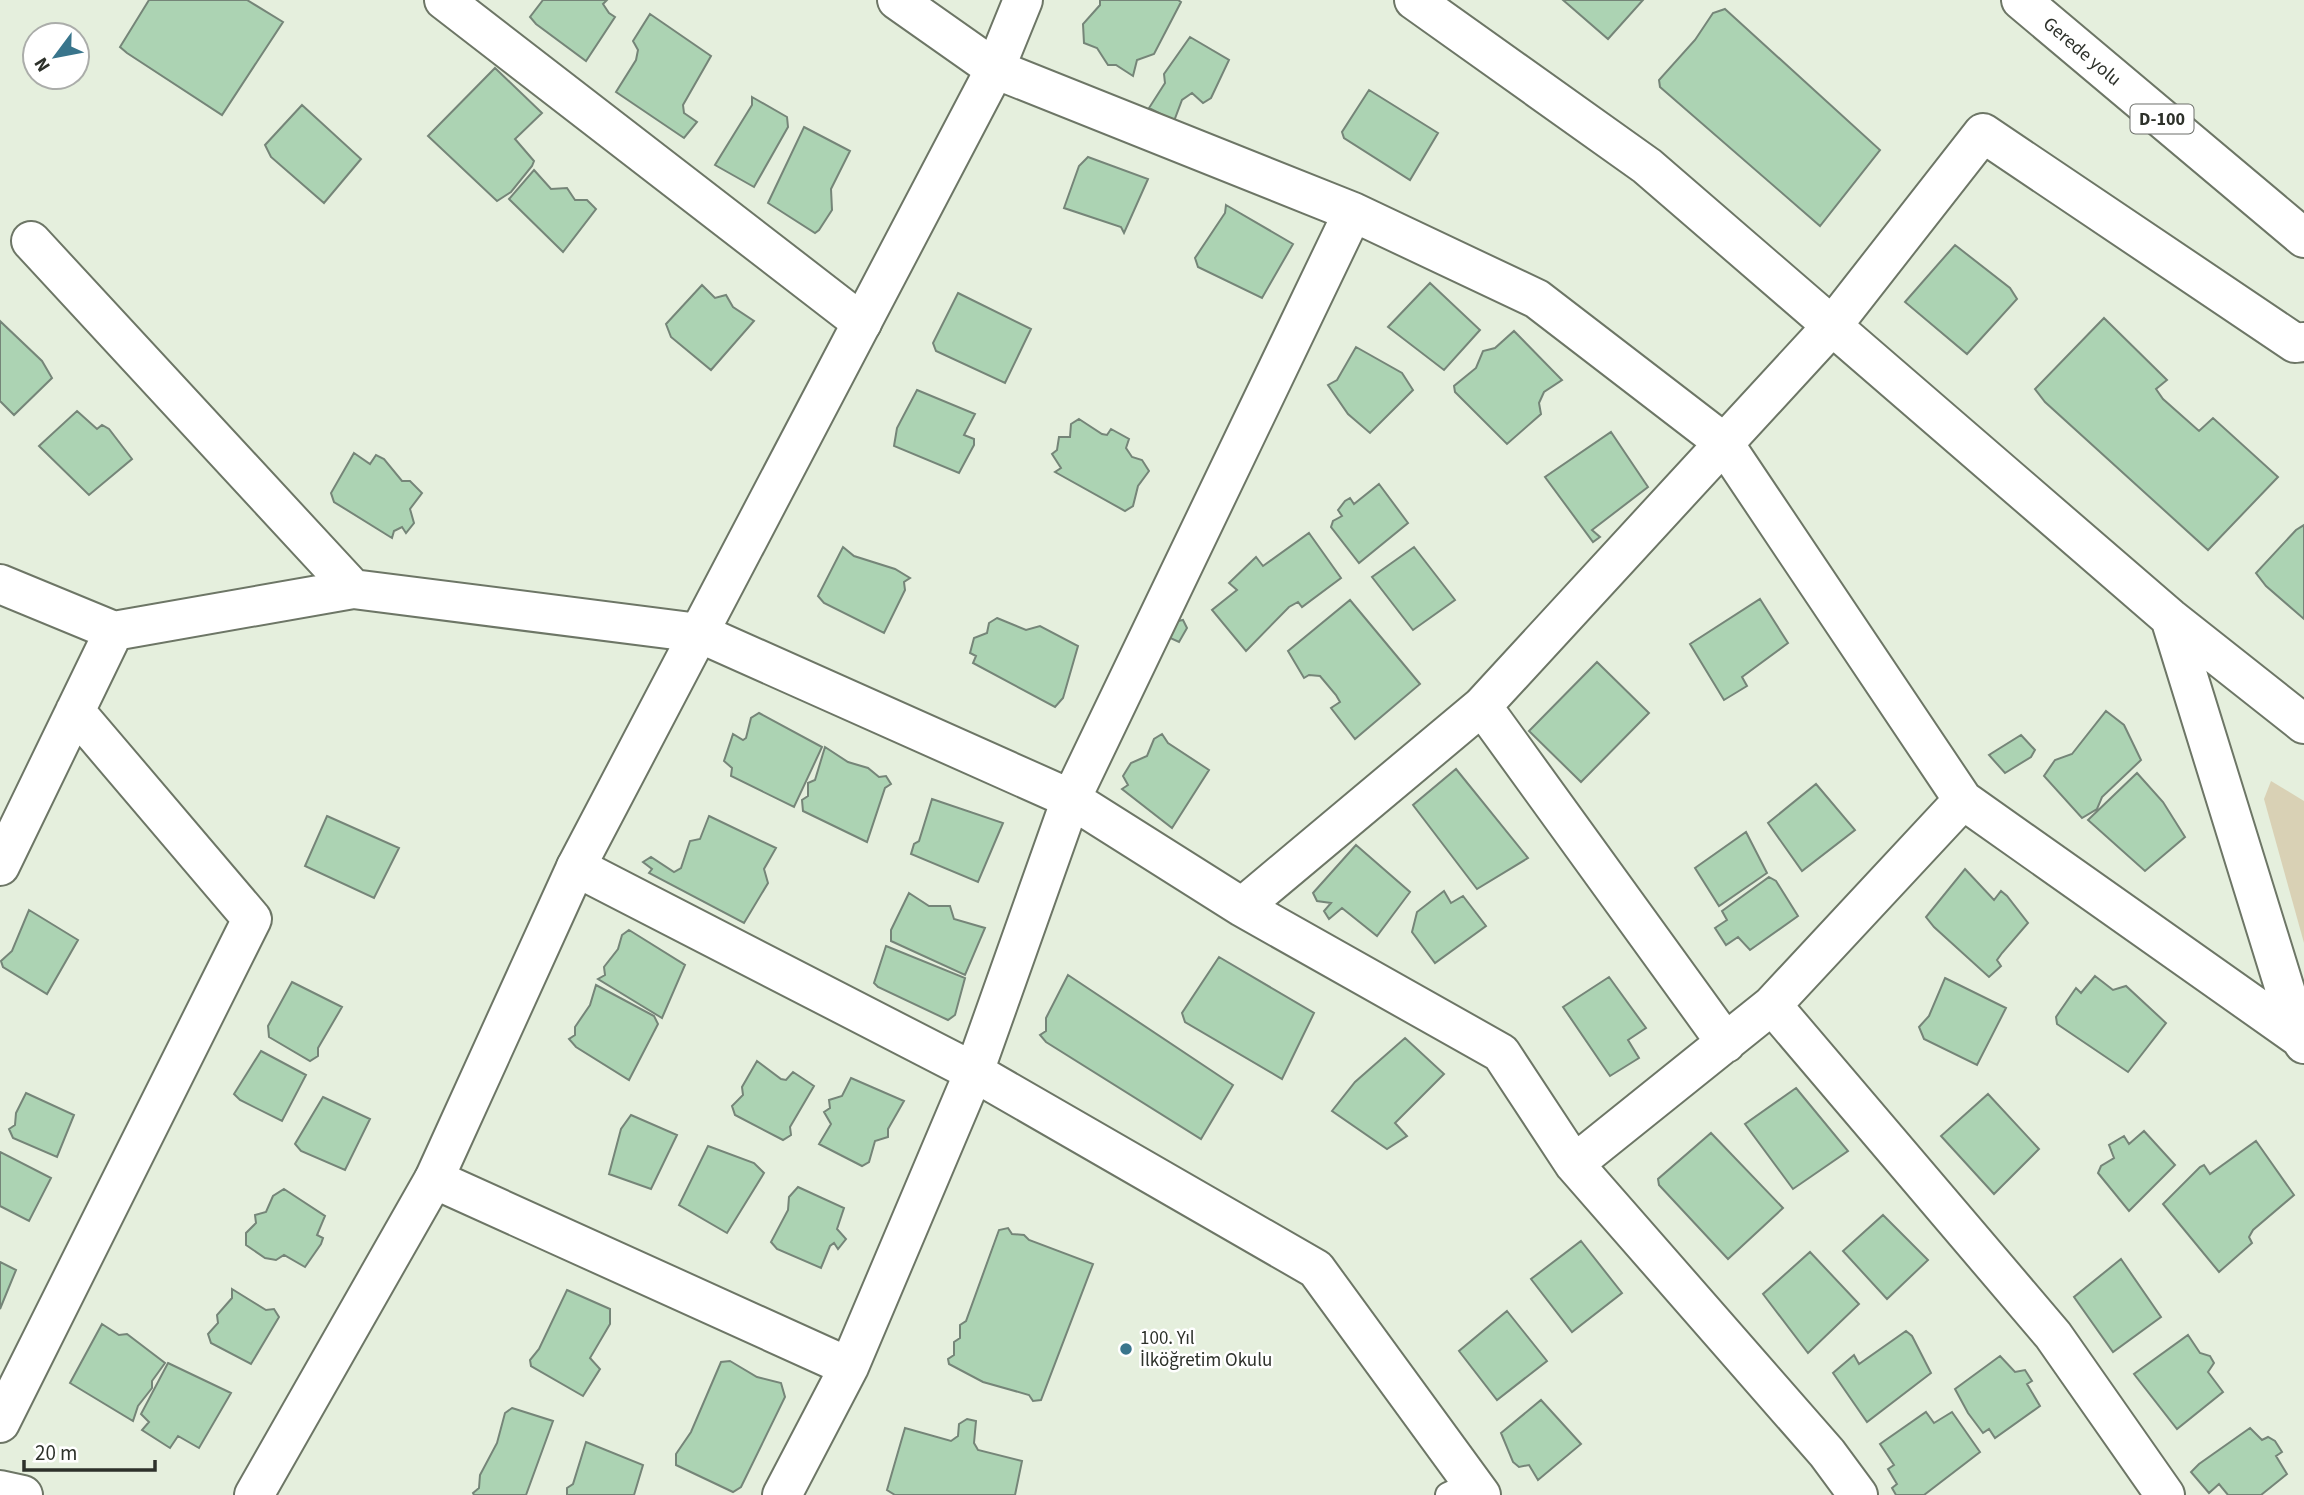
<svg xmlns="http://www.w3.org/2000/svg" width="2304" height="1495" font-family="'Source Sans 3',sans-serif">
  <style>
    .green { fill: #d9d1b5 }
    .building { fill: #acd3b3; stroke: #758578; stroke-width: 2 }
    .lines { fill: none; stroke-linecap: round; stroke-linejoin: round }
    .lane-casing { stroke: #6d7666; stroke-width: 28 }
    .street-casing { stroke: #6d7666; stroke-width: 42 }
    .secondary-casing { stroke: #6d7666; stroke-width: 42 }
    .primary-casing { stroke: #6d7666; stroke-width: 42 }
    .lane { stroke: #fff; stroke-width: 24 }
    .street { stroke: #fff; stroke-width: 38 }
    .secondary { stroke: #fff; stroke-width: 38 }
    .primary { stroke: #fff; stroke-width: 38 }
    .poi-dot { fill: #39758c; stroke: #fff; stroke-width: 2.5 }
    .labels { text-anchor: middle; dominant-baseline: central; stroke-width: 5; stroke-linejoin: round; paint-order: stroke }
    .shield { fill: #fff; stroke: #6c6f6a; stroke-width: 2 }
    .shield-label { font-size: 18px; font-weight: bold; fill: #2d312a }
    .street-label { font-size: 19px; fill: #2d312a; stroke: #fff }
    .poi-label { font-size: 19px; fill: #2d312a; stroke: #fff; text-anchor: start }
  </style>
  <rect width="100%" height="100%" fill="#e5efdd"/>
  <path class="green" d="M2271,781l33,20v142l-40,-144z"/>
  <path class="building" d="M149,0h98l36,22 -61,93 -95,-62 -7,-6z
    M543,0h64l-4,4 6,9 6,4 -29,44 -50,-37 -6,-7z
    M1100,0h78l3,2 -27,52 -17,6 -4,16 -17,-11h-8l-11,-17 -13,-5 -1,-19 17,-19z
    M1563,0h80l-35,39z
    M1725,9l155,141 -60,76 -160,-139 -1,-7 36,-40 18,-27z
    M650,14l61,42 -28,49 1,8 13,9 -13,16 -68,-46 20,-32 2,-10 -5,-9z
    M1190,37l39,23 -18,38 -8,5 -11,-10 -10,7 -8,21 -25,-13 16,-25 -1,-9z
    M495,68l47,45 -27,26 19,22 -2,5 -21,26 -14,9 -69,-65z
    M1369,90l69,43 -28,47 -66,-42 -2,-6z
    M752,97l35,20 1,10 -34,60 -39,-22 37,-60z
    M302,105l59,54 -37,44 -53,-46 -6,-12z
    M804,127l46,24 -19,38 1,21 -13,20 -4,3 -47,-30z
    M1088,157l60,22 -24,54 -3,-6 -57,-19 15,-42z
    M534,170l17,19 16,-1 8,12h12l9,9 -33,43 -54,-53z
    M1226,205l67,39 -31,54 -64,-31 -3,-9 30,-45z
    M1955,245l55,43 7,11 -50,55 -62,-52z
    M1430,283l50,47 -36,40 -56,-43z
    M702,285l13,13 11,-3 7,12 21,14 -43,49 -40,-33 -5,-13z
    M958,293l73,36 -26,54 -69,-32 -3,-8z
    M2104,318l63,62 -11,9 7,10 36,32 14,-13 65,59 -70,73 -163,-148 -10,-13z
    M0,321l42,40 10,17 -38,37 -14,-14z
    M1514,331l48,49 -18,12 -5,11 2,11 -34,30 -52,-52 -1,-6 22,-18 7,-17 12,-3z
    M1356,347l46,26 11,17 -43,43 -22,-19 -20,-29 9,-5z
    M917,390l58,24 -11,21 10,4v6l-15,28 -65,-27 3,-18z
    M77,411l20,18 5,-4 7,4 23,30 -43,36 -50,-49z
    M1079,419l23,15 5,1 4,-6 18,10 -3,9 6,9 10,3 7,11 -11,15 -5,20 -8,5 -70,-39 6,-4 -9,-14 5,-4 2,-13h11l1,-13z
    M1611,432l37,55 -56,43 8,7 -7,5 -48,-65z
    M354,453l16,11 6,-9 8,4 18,22h8l12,12 -12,16 4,14 -8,10 -4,-6 -8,4 -2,7 -58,-36 -3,-9z
    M1379,484l29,39 -49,40 -28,-36 2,-6 9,-5 -4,-6 7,-9 5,-3 4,6z
    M2304,525v94l-38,-33 -10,-13 40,-43z
    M1309,533l32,45 -39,29 -4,-5 -9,5 -43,44 -34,-41 25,-20 -8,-7 27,-26 7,9z
    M843,547l11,9 41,13 15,9 -6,4 1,8 -21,43 -60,-30 -6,-7z
    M1414,547l41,53 -42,30 -41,-53z
    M1760,599l28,44 -46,34 5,9 -23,14 -34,-56z
    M1350,600l70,84 -65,55 -24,-31 9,-6 -4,-7 -16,-19 -11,-1 -5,3 -16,-27z
    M997,618l29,12 14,-4 38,20 -15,52 -8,9 -82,-44 3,-7 -6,-3 4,-15 13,-5 2,-10z
    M1183,620l4,8 -8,14 -11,-5 5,-15z
    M1597,662l52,51 -68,69 -52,-51z
    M2106,711l18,14 17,35 -39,37 -5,12 -15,9 -38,-42 11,-16 17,-6z
    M759,713l63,34 -28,60 -63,-31 1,-8 -8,-7 9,-27 10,6 3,-2 5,-20z
    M1162,734l6,9 41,27 -37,58 -50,-39 6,-4 -5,-9 8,-13 16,-7 7,-17z
    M2021,735l14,15 -4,7 -26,16 -16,-18z
    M825,747l23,15 20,6 11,9 7,-1 5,8 -6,4 -18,54 -64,-31 -1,-11 6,-4v-13l7,-3z
    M1456,769l72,89 -51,31 -64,-84z
    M2137,773l26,29 22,35 -40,34 -57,-51z
    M1816,784l39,46 -53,41 -34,-48z
    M932,799l71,24 -25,59 -67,-28 3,-10 5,-3z
    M327,816l72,32 -25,50 -69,-32z
    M709,816l67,32 -12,21 4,14 -24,40 -95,-50 3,-4 -9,-7 8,-5 23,15 7,-4 9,-27 10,-2z
    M1746,832l21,41 -48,33 -24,-38z
    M1356,845l54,47 -33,44 -35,-28 -13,11 -5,-8 7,-8 -14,-2 -4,-8z
    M1965,869l29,31 7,-9 6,5 21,27 -26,30 -5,7 4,6 -12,11 -55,-50 -8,-10z
    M1769,877l7,4 22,35 -48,34 -12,-13 -12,8 -11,-17 12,-8 -5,-9z
    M1444,891l7,12 12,-7 23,30 -51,37 -23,-31 5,-20z
    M909,893l20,13h21l4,13 31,9 -20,47 -74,-34v-11z
    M29,910l49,30 -31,54 -44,-27 -2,-6 11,-10z
    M629,930l56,35 -23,53 -64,-39 7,-4 -1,-8 14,-18 4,-14z
    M886,946l79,32 -10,37 -7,5 -70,-33 -4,-4z
    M1219,957l95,56 -32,66 -97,-57 -3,-9z
    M1068,975l165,110 -32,54 -155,-97 -6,-7 6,-4v-13z
    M2095,976l18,14 13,-4 40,37 -38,49 -71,-48 -1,-7 20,-29 5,5z
    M1609,977l37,51 -18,12 11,18 -29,18 -47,-69z
    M1945,978l61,30 -29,57 -53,-26 -5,-12 10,-11z
    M292,982l50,25 -24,41v8l-8,5 -41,-24 -1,-11z
    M596,985l58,31 4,8 -29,56 -53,-33 -7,-8 6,-4v-8l15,-22z
    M1405,1038l39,36 -49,49 12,13 -20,13 -55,-38 23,-29z
    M261,1051l45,24 -24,46 -42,-21 -6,-6z
    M757,1061l24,18 5,1 7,-8 21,14 -24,41 1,8 -8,5 -48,-25 -3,-9 11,-11 -1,-8z
    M851,1078l53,23 -16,28v8l-13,4 -6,21 -7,4 -43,-22 12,-20 -7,-12 6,-4 -1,-8 13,-4z
    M1796,1088l52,63 -55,38 -48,-65z
    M26,1093l48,22 -17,42 -44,-19 -4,-9 6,-4 1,-12z
    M1988,1094l51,55 -45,45 -53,-58z
    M323,1097l47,22 -25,51 -44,-19 -6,-7z
    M631,1115l46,20 -26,54 -42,-15 12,-45z
    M2144,1131l31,34 -46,46 -31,-38 3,-7 13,-8 -5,-13 15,-9 5,8z
    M1711,1133l72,75 -55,51 -69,-74 -1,-6z
    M2256,1141l38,54 -41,35 -4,7 3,6 -33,29 -56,-68 37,-37 4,-2 6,9z
    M708,1146l46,17 10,10 -37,60 -48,-28z
    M0,1152l51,26 -22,43 -29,-15z
    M798,1187l46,21 -7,21 9,10 -8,10 -4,-6 -4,3 -9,22 -44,-19 -6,-7 17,-32 1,-13z
    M284,1189l41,27 -8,19 6,3 -2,6 -16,23 -21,-12 -8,5 -11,-2 -19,-13v-12l10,-10 -1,-8 11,-3 7,-16z
    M1883,1215l45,45 -41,39 -44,-48z
    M1008,1228l4,6 12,1 5,5 64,24 -52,136 -8,1 -4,-6 -46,-13 -34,-18 -1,-5 6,-4v-13l6,-4v-13l6,-4 33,-91z
    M1581,1241l41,52 -50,39 -41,-53z
    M1810,1252l49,52 -51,49 -45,-59z
    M2121,1259l40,58 -48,35 -39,-55z
    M0,1262l16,8 -16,39z
    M232,1289l34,21 8,-1 5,8 -28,47 -40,-21 -3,-9 10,-11 -1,-8 15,-17z
    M567,1290l43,19v15l-20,34 10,11 -17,27 -52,-30 -1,-6 9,-11z
    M1507,1311l40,50 -50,39 -38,-49z
    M102,1324l17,11 8,-1 38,29 -13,18v7l-14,18 -5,15 -63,-38z
    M1906,1331l6,5 19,37 -64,49 -34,-49 21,-18 5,9z
    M2188,1335l12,18 10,3 4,7 -6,9 15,20 -46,37 -43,-55z
    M2000,1356l15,16 10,-2 7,11 -5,3 13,22 -45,32 -6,-9 -6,4 -15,-20 -13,-24z
    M730,1361l27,16 24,6 4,14 -44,90 -8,5 -57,-27v-11l15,-22 30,-70z
    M168,1363l63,30 -32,55 -21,-12 -8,12 -28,-18 7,-8 -8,-8z
    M1541,1400l40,44 -43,36 -9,-15 -10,2 -6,-5 -12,-29z
    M512,1408l41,13 -27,74h-52l-1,-2 6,-5 1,-13 17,-32 8,-30z
    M1926,1412l8,11 18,-11 28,40 -56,43h-28l-4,-7 5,-4 -9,-15 6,-4 -14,-21z
    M967,1419l9,2 -2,22 4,7 44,11 -7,34h-120l-8,-5 18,-62 46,13 7,-5 1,-12z
    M2250,1428l12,12 6,-3 7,4 7,11 -6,4 11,18 -26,21h-33l-9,-11 -10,9 -18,-21 8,-8z
    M586,1442l57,23 -9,30h-67v-7l6,-4z"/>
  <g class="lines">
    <g class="lane-casing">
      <path id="lane" d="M1448,1495l24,-11"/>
    </g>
    <g class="street-casing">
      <path id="street" d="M444,0l418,323
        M897,0l98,69 358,143 184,87 186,143 240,358 337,238 4,6
        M1414,0l233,166 523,452 134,106
        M31,241l322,348
        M0,584l114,47
        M2170,618l130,420
        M1482,706l244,337
        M0,866l114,-235 239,-42 346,44 372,166 171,108 259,146 73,111 253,289 31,42
        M576,867l398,205 342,197 165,226
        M1242,907l240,-201 350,-380 151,-193 312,210 9,-1
        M1772,1005l281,330 112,160
        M1574,1164l198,-159 191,-205
        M434,1179l415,188
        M0,1423l252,-504 -177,-208
        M0,1490l23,5
        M782,1495l67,-128 125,-295 97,-273 282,-587"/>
    </g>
    <g class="secondary-casing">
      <path id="secondary" d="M254,1495l180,-316 142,-312 419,-798 28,-69"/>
    </g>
    <g class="primary-casing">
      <g id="primary">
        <path id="s1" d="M2021,0l283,238"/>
      </g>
    </g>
    <use href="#lane" class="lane"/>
    <use href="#street" class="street"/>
    <use href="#secondary" class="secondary"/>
    <use href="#primary" class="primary"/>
  </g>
  <circle class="poi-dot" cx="1126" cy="1349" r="7"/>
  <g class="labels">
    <rect class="shield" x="2130.5" y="104.5" width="63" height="29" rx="5"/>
    <g class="shield-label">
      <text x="2162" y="119">D-100</text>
    </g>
    <g class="street-label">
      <text stroke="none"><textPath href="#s1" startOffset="80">Gerede yolu</textPath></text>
    </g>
    <g class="poi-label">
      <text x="1140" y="1338">100. Yıl<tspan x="1140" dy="22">İlköğretim Okulu</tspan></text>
    </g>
  </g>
  <g transform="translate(56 56) rotate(238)"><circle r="33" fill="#ffffff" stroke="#abadaa" stroke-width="2"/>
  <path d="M0-5L12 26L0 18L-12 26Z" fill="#39758c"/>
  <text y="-10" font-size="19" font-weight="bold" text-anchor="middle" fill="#2d312a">N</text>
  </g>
  <path d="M24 1460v10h131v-10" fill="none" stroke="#2d312a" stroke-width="3.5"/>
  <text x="35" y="1460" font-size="21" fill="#2d312a" stroke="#ffffff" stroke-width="5" paint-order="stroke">20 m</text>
</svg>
